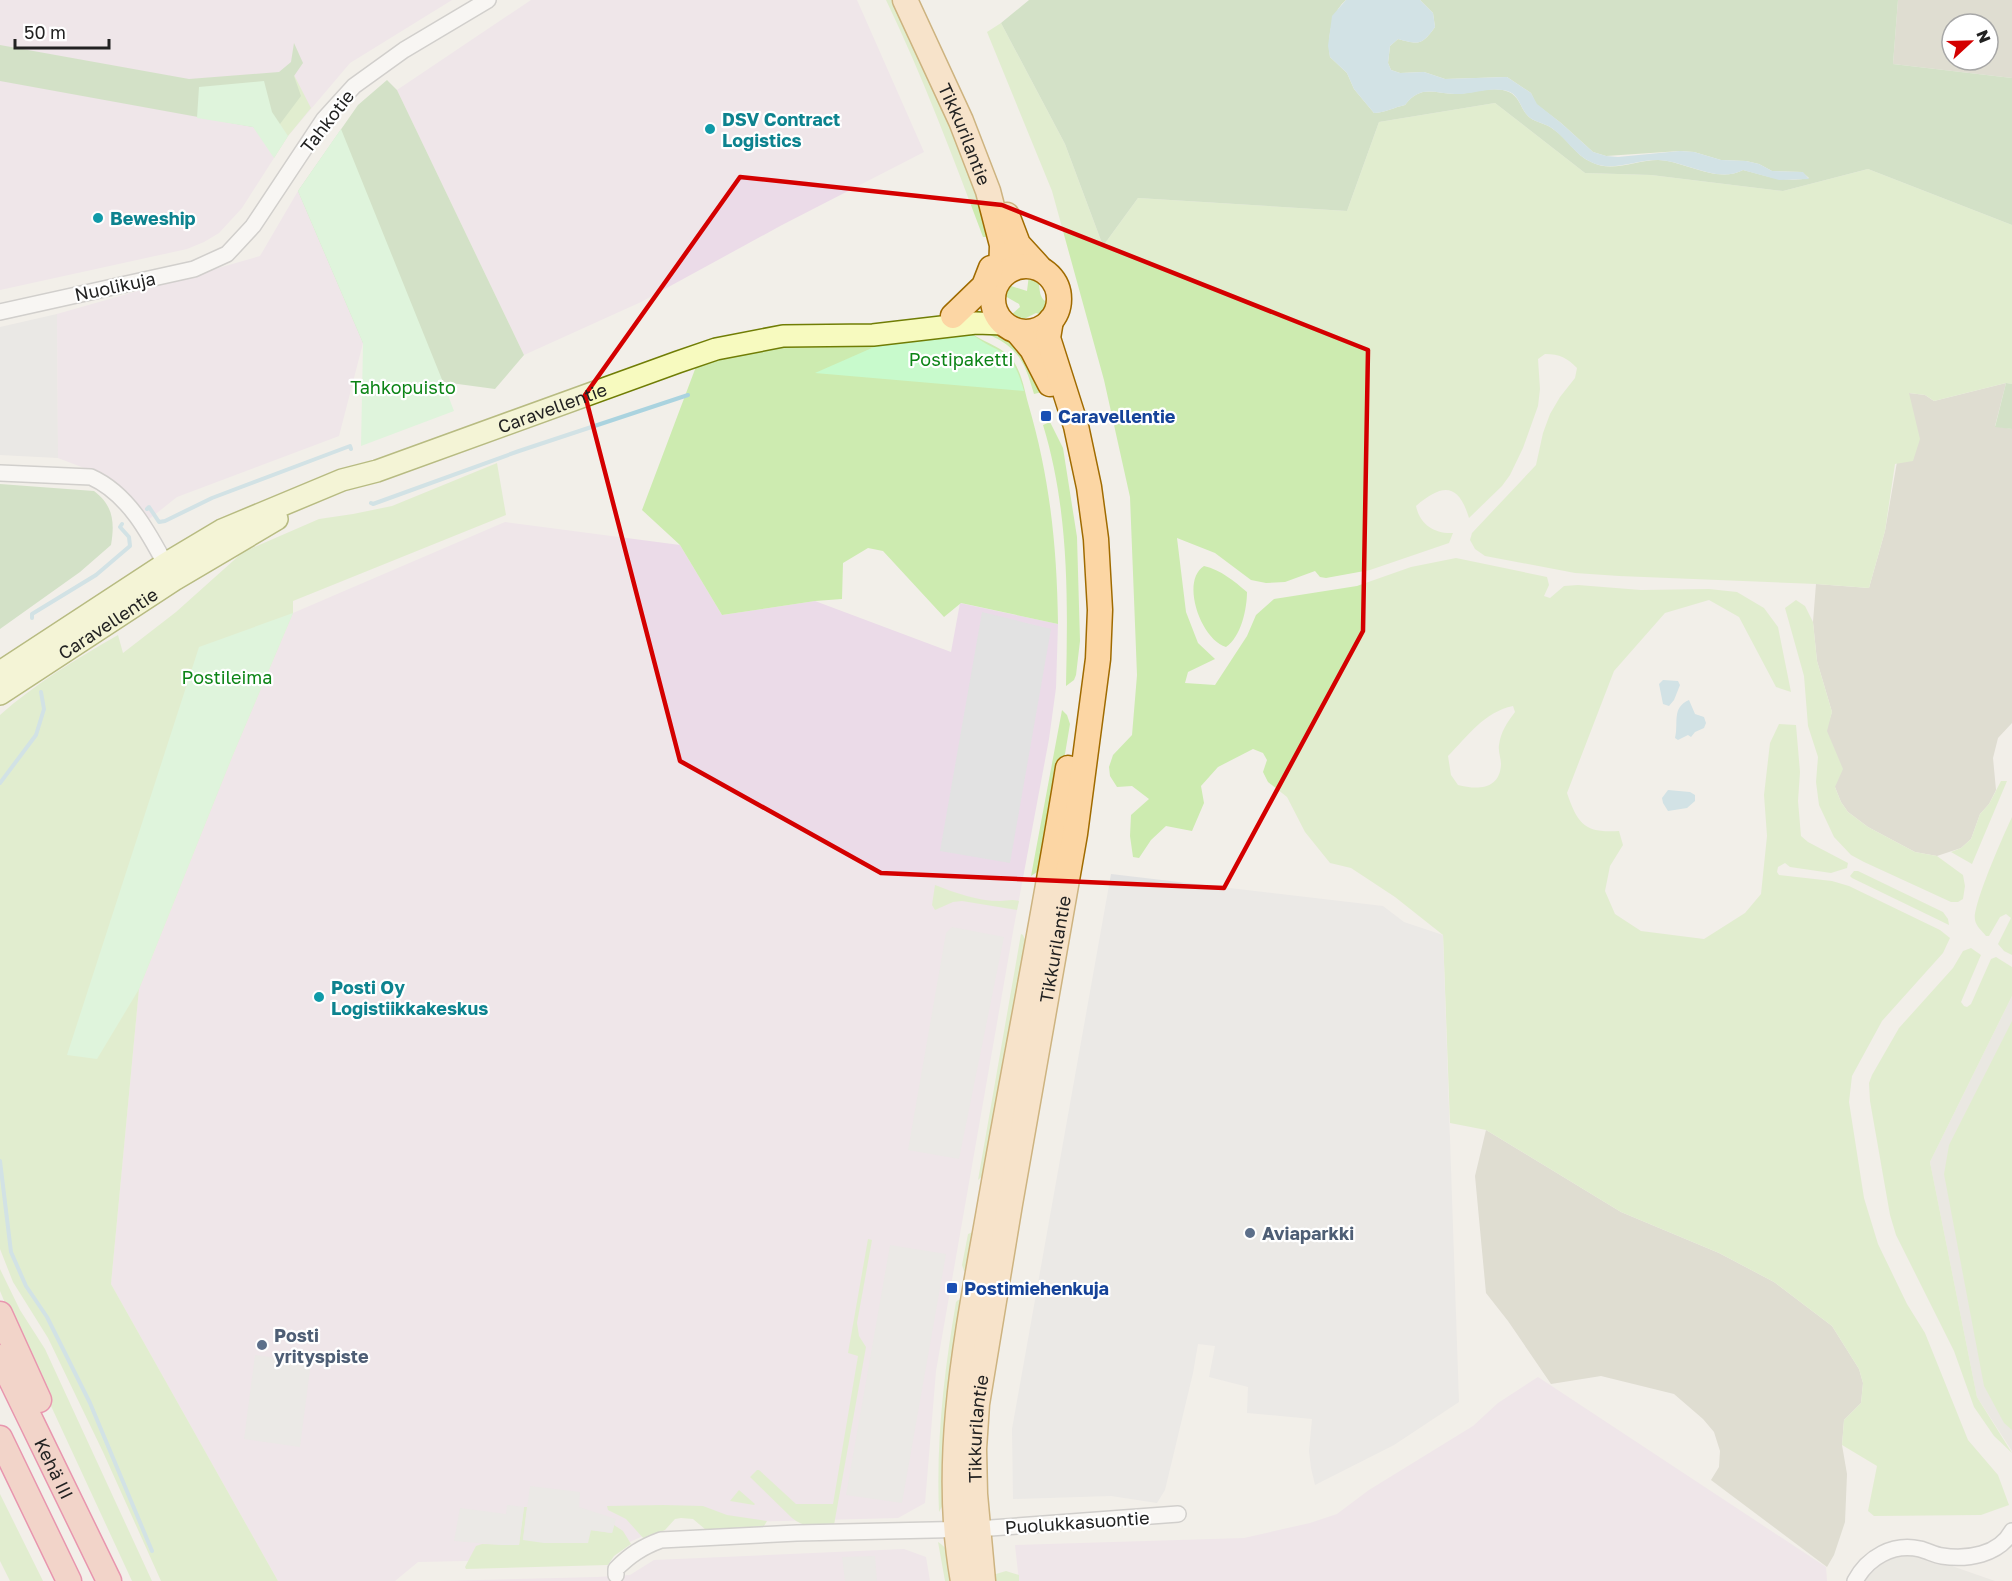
<svg xmlns="http://www.w3.org/2000/svg" width="2012" height="1581" font-family="'Golos Text',sans-serif">
  <style>
    .residential { fill: #e0dfdf }
    .industrial { fill: #ebdbe8 }
    .airport { fill: #e1dfda }
    .construction { fill: #c7c7b4; fill-rule: evenodd }
    .grass { fill: #cdebb0; fill-rule: evenodd }
    .forest { fill: #add19e }
    .park { fill: #c8facc }
    .parking { fill: #e2e2e2 }
    .water { fill: #aad3df }
    .lines { fill: none; stroke-linecap: round; stroke-linejoin: round }
    .stream { stroke: #aad3df; stroke-width: 4 }
    .minor-casing { stroke: #a9a9a9; stroke-width: 18 }
    .secondary-casing { stroke: #707d05; stroke-width: 24 }
    .primary-casing { stroke: #a06b00; stroke-width: 27 }
    .trunk-casing { stroke: #dc2a67; stroke-width: 27 }
    .minor { stroke: #fff; stroke-width: 15 }
    .secondary { stroke: #f7fabf; stroke-width: 21 }
    .primary { stroke: #fcd6a4; stroke-width: 24 }
    .trunk { stroke: #f2b4a3; stroke-width: 24 }
    .marked { fill: none; stroke: #d40000; stroke-width: 4.5; stroke-linejoin: round }
    .culture-dot { fill: #0f9aa8; stroke: #fff; stroke-width: 2 }
    .transit-dot { fill: #1a4fb4; stroke: #fff; stroke-width: 2 }
    .service-dot { fill: #5c6f8a; stroke: #fff; stroke-width: 2 }
    .labels { text-anchor: middle; dominant-baseline: central; stroke-width: 4.5; stroke-linejoin: round; paint-order: stroke }
    .culture-label { font-size: 18px; font-weight: bold; fill: #0d838f; stroke: #fff; text-anchor: start }
    .street-label { font-size: 18px; fill: #222; stroke: #fff }
    .park-label { font-size: 18px; fill: #0c8416; stroke: #fff }
    .transit-label { font-size: 18px; font-weight: bold; fill: #164399; stroke: #fff; text-anchor: start }
    .service-label { font-size: 18px; font-weight: bold; fill: #4e5e75; stroke: #fff; text-anchor: start }
  </style>
  <rect width="100%" height="100%" fill="#f2efe9"/>
  <path class="residential" d="M57,314l1,144 -58,-3v-128z"/>
  <path class="industrial" d="M0,0h452l-102,63 -62,73 -46,72 -23,25 -15,9 -17,7 -187,41z
    M531,0h326l67,152 -142,73 -141,77 -117,53 -127,-265z
    M298,191l65,152 -24,93 -162,61 -29,23 -48,-46 -42,-16 -1,-144 203,-58z
    M505,522l175,23 42,70 93,-14 136,51 9,-49 98,21 -2,64 -7,51 -35,187 -78,445 -11,132 -27,15 -192,5 -5,-10 -28,1 -7,11 -70,33 -178,4 -23,19h-117l-167,-297 28,-295 93,-232 61,-144z
    M1538,1377l288,190 1,14h-808l-4,-36 229,-7 66,-15 27,-9 32,-24 104,-64 25,-23z
    M904,1549l22,8 4,24h-490l157,-4 33,-2 24,-15z"/>
  <path class="airport" d="M2012,996v455l-35,-54 -47,-235z
    M1904,1555l25,3 66,23h-132l17,-18z"/>
  <path class="construction" d="M1898,0h114v78l-119,-14zM1952,24h36v36h-36z
    M2006,383l-11,43 17,3v294l-14,15 -5,20 3,32 -7,14 -9,10 -9,25 -10,9 -24,8 -22,-4 -47,-25 -20,-15 -7,-10 -6,-15 -9,-57 6,-18 -15,-51 -4,-39 3,-38 53,4 16,-57 24,-138 16,2 9,6z
    M1486,1130l135,82 98,41 55,29 58,44 27,43 4,14 -2,20 -17,17 -2,25 5,29 -2,48 -11,33 -7,12 -116,-87 8,-13 1,-16 -6,-19 -11,-13 -29,-25 -73,-18 -50,8 -43,-63 -22,-28 -11,-117z"/>
  <path class="grass" d="M886,0h13l67,149 22,88h-5c-30,-80 -60,-160 -97,-237z
    M1001,23l64,121 38,102 35,-48 209,13 32,-89 116,-19 90,70 66,2 132,16 85,-22 144,56v159l-6,-1 -72,18 -9,-6 -16,-2 11,46 -7,22 -18,3 -10,67 -16,57 -53,-4 -197,-8 -44,-3 -90,-17 -10,-7 -5,-9 2,-7 64,-68 7,-32 7,-19 10,-17 15,-19 2,-10c-10,-10 -17,-14 -32,-14l-7,5 2,30 -2,17 -15,42 -13,27 -8,11 -33,32c-11,-36 -27,-34 -53,-12 4,19 19,28 37,27l-4,10 -79,27 -44,8 -6,-1 -5,-6 -30,11 -19,1 -15,-3 -36,-27 -38,-15 9,74 12,31 17,16 -27,13 -3,11 30,2 32,-49 9,-21 18,-16 83,-13 54,-19 45,-9 91,19 2,8 -5,11 6,2 14,-12 14,-1 63,5 68,-1 28,3 27,16 14,19 13,65 -15,-5 -37,-70 -30,-17 -44,13 -51,58 -47,122c11,32 18,40 52,38l4,14 -13,21 -5,25 10,23 26,17 63,8 41,-26 16,-19 6,-58 -3,-41 6,-52 9,-19 17,1 4,47 -2,29 3,35 7,6 40,21 -1,5 -16,5 -41,-6 -5,-4 -7,4 -1,5 2,3 53,6 17,5 91,44 10,8 -7,15 -61,68 -30,55 -3,26 15,96 14,46 29,60 18,29 43,107 30,35 11,30 -28,10 -107,1 -6,-5 9,-45 -35,-21 2,-25 17,-17 2,-20 -4,-14 -27,-43 -58,-44 -55,-29 -98,-41 -135,-82 -36,-7 -7,-188 -48,-38 -44,-29 -21,-5 -25,-31 -18,-35 -19,-15 -5,-10 4,-12 -4,-7 -10,-4 -35,18 -17,19 3,17 -12,28 -26,-5 -15,14 -12,18 -6,-1 -3,-21 1,-21 18,-16 -17,-13 -15,1 -7,-11 -1,-9 4,-12 19,-20 5,-60 -7,-178 -26,-117 -52,-189 -65,-159zM1513,706l2,6c-8,11 -14,19 -16,33 -1,7 2,13 2,19 -1,26 -24,26 -43,21l-7,-10 -3,-19c20,-20 36,-44 65,-50z
    M294,75l17,33 -23,28 -14,22 2,-24z
    M1029,275c16,4 6,18 16,26l1,11 -4,3 -6,-2 -16,8 -10,-5 10,-9 -1,-3 -14,-8 -3,1 4,-12 4,-3 1,4 16,5z
    M990,329l14,4 13,9 25,50 -8,2c-9,-30 -14,-45 -44,-59z
    M968,331c12,10 31,14 42,26 11,12 14,31 18,46 22,75 29,144 30,221l-97,-21 -17,14 -61,-66 -15,-3 -25,15 -1,36 -27,2 -93,14 -42,-70 -38,-35 55,-146 43,-12 54,-8z
    M1050,422l13,26 14,89 3,104 -4,34 -2,5 -8,6c2,-88 3,-176 -23,-261z
    M497,463l9,52 -213,86v12l-61,144 -93,232 -28,295 167,297h-117l-58,-129 -55,-114 -35,-56 -13,-33v-534c36,-32 76,-56 118,-80l5,18 53,-41 67,-60 76,-33 34,-5 39,-8z
    M1204,566c17,4 30,15 43,26 0,17 -6,45 -21,55 -25,-7 -46,-66 -22,-81z
    M1796,600l9,6 8,16 4,39 15,51 -5,19 16,38 -8,18 6,15 7,10 20,15 47,25 22,4 26,19 2,11 -2,13 -5,3h-7l-87,-40 -13,-7 -17,-18 -15,-32 -3,-23 2,-25 -10,-31 -4,-50 -19,-68z
    M1062,710l5,5 3,9 -10,60 -20,80 -3,8 -6,4z
    M2001,781h6l-35,83 -21,-12 10,-4 10,-9 9,-25 9,-10z
    M2012,817v138l-8,-4 -6,-7 13,-26 -5,-4 -6,3 -11,19h-3c-4,-5 -10,-10 -11,-16 -3,-14 29,-86 37,-103z
    M1854,871h4l85,41 5,7 1,6 -97,-47 -2,-2z
    M935,885c21,8 42,16 65,16 7,0 12,-2 19,0l-2,9 -55,-9 -9,1 -18,8 -3,-5z
    M1021,934l2,1 4,10 -39,226 -10,9z
    M1971,948l10,7 -20,47 3,4 3,1 4,-3 20,-45 5,-2 16,10v29l-82,166 47,235 35,56 -18,-17 -20,-29 -20,-56 -58,-116 -6,-20 -20,-114 -1,-18 3,-8 27,-47 54,-60 10,-17z
    M2012,1021v409l-8,-7 -20,-37 -40,-212 5,-29z
    M973,1232l6,1 -12,38h-3l-2,-6 6,-31z
    M868,1239l4,1 -15,83 2,13 7,11 -32,178c-14,3 -30,3 -42,-7l-42,-41 7,-7h2l37,34h37l25,-148 -10,-3z
    M0,1269l20,41 25,39 107,232h-20l-112,-242 -20,-48z
    M958,1300h5l-18,201 -6,11c-3,-71 5,-140 17,-210z
    M739,1490l16,14 -1,1 -24,-4z
    M0,1494l43,87h-33l-10,-20z
    M663,1505l40,1 24,9 40,6 -3,5 -4,2 -54,2 -13,-11 -12,-1 -6,1 -10,11 -21,9 -18,-20 -18,-9 -1,-4z
    M524,1507h3l-4,33 67,-10 22,3 2,-8 9,6 8,13 -17,12 -6,9 -142,4 -1,-2 11,-21 6,-2 37,1z
    M938,1542c13,7 15,26 19,39h-12z
    M1006,1571l13,4v6h-29l6,-7z"/>
  <path class="forest" d="M1029,0h317c-15,12 -19,39 -16,57l17,16 7,16 20,24c10,0 21,-6 31,-8 16,-21 30,-11 50,-11 18,0 37,-9 54,-2 11,5 12,18 20,25 7,6 17,6 24,12 14,9 22,26 38,33 21,11 45,-2 67,-2 27,1 59,24 85,10 23,6 42,13 66,8l-7,-6 -30,-1 -13,-7 -13,-3 -25,-1 -27,-8 -14,-1 -74,5 -13,-4 -32,-29 -25,-19 -5,-11 -24,-16 -62,2 -21,-7 -24,1 -9,-3 -3,-7 2,-17 8,-7c21,6 24,6 37,-12l-2,-14 -13,-13h478l-5,64 119,14v147l-144,-56 -85,22 -132,-16 -66,-2 -90,-70 -116,19 -32,89 -209,-13 -35,48 -38,-102 -64,-121z
    M294,43l9,20 -9,13 7,20 -21,28 -4,10 -23,-7 -253,-46v-36l189,34 90,-7 12,-10z
    M387,80l10,10 127,265 -29,34 -52,-7 -80,-39 -65,-152 60,-86z
    M2006,383l6,1v45l-17,-2z
    M0,484l94,7c19,14 21,31 17,54l-31,27 -80,57z"/>
  <path class="park" d="M264,81l8,31 16,24 -14,22 -21,-31 -56,-9 2,-31z
    M341,129l102,253 11,29 -93,35 2,-103 -65,-152z
    M968,331c32,27 42,11 56,60l-209,-18 66,-29z
    M293,613l-61,144 -93,232 -42,70 -30,-4 132,-408z"/>
  <path class="parking" d="M982,612l69,17 -41,234 -70,-12z
    M1111,874l272,32 21,16 39,13 16,467 -65,43 -79,40 -4,-17 -2,-17 3,-32 -65,-6 1,-26 -39,-10 6,-31 -17,-2 -5,29 -28,117 -8,13 -46,-7 -98,3 -1,-70z
    M952,927l52,10 -45,222 -51,-9 38,-217z
    M890,1245l56,9 -44,249 -56,-8z
    M255,1355l56,7 -11,85 -56,-8z
    M530,1486l50,6 -1,15 37,12 -4,14 -21,-3 -3,13h-44l-21,-3z
    M507,1505l17,2 -5,38h-18l-47,-4 6,-33 46,6z
    M875,1556l2,25h-32l-3,-24z"/>
  <path class="water" d="M1346,0h74l13,13 2,14c-13,18 -16,18 -37,12l-8,7 -2,17 3,7 9,3 24,-1 21,7 62,-2 24,16 6,11 24,19 32,29 13,4 12,1 62,-6 14,1 27,8 25,1 13,3 13,7 31,1 6,7 -30,1 -36,-10c-26,14 -57,-9 -85,-10 -22,-1 -46,13 -67,2 -16,-7 -24,-23 -38,-33 -7,-6 -17,-6 -24,-12 -8,-7 -9,-20 -19,-25 -18,-7 -37,3 -55,2 -20,0 -34,-10 -50,11 -10,2 -21,8 -31,8l-20,-24 -7,-16 -17,-16 -2,-11 4,-30z
    M1663,680l15,1 2,4 -6,15 -5,6 -6,-2 -4,-20z
    M1689,700l6,14 9,3 2,6 -2,5 -9,4 -4,5 -3,-2 -10,5 -3,-2c4,-15 -4,-30 14,-38z
    M1668,790l22,2 5,3v6l-8,7 -19,3 -5,-8 -1,-5z"/>
  <g class="lines">
    <path class="stream" d="M371,503l2,1 146,-53 169,-56
      M147,509l2,-2 10,15 6,-1 47,-23 138,-52 1,3
      M32,618v-4l64,-39 34,-29 -1,-9 -9,-10 2,-3
      M0,783l36,-48 8,-26 -3,-17
      M0,1161l11,91 15,34 21,31 43,86 62,148"/>
    <g class="minor-casing">
      <path id="minor" d="M0,312l194,-43 33,-15 26,-28 71,-107 30,-33 50,-36 84,-50
        M0,473l91,4c38,17 59,58 78,94
        M616,1575v-6c14,-14 26,-22 45,-29l136,-7 180,-4 201,-15
        M1855,1581c13,-24 38,-38 65,-32 8,2 15,6 22,7 25,4 57,-1 70,-25"/>
    </g>
    <g class="secondary-casing">
      <g id="secondary">
        <path id="s1" d="M0,672l165,-108 57,-34 120,-50 35,-9 301,-109 38,-13 67,-13 90,-1 103,-12 28,1"/>
        <path id="s2" d="M0,694l174,-114 103,-61"/>
      </g>
    </g>
    <g class="primary-casing">
      <g id="primary">
        <path id="s3" d="M905,0l56,121 27,70 14,54 -1,31"/>
        <path d="M1007,215l11,29 21,23"/>
        <circle cx="1026" cy="299" r="33"/>
        <path d="M953,316l31,-30 7,-18"/>
        <path d="M1017,331l15,18 18,35"/>
        <path d="M963,1581c-22,-121 4,-246 25,-365 26,-150 56,-298 80,-448"/>
        <path id="s4" d="M983,1581l-8,-87 -1,-45 3,-45 33,-200 65,-370 23,-175 2,-49 -4,-71 -7,-52 -13,-61 -28,-88 3,-18"/>
      </g>
    </g>
    <g class="trunk-casing">
      <g id="trunk">
        <path d="M0,1314l39,86"/>
        <path id="s5" d="M0,1357l109,224"/>
        <path d="M0,1438l69,143"/>
      </g>
    </g>
    <use href="#minor" class="minor"/>
    <use href="#secondary" class="secondary"/>
    <use href="#primary" class="primary"/>
    <use href="#trunk" class="trunk"/>
  </g>
  <path d="M0 0H2012V1581H0ZM740,177l262,28 366,145 -5,281 -139,257 -343,-15 -201,-112 -95,-366z" fill="#f2efe9" fill-opacity=".55" fill-rule="evenodd"/>
  <path class="marked" d="M740,177l262,28 366,145 -5,281 -139,257 -343,-15 -201,-112 -95,-366z"/>
  <g class="culture-dot">
    <circle cx="710" cy="129" r="6"/>
    <circle cx="98" cy="218" r="6"/>
    <circle cx="319" cy="997" r="6"/>
  </g>
  <g class="transit-dot">
    <rect x="1040" y="410" width="12" height="12" rx="3"/>
    <rect x="946" y="1282" width="12" height="12" rx="3"/>
  </g>
  <g class="service-dot">
    <circle cx="1250" cy="1233" r="6"/>
    <circle cx="262" cy="1345" r="6"/>
  </g>
  <g class="labels">
    <g class="culture-label">
      <text x="722" y="119">DSV Contract<tspan x="722" dy="21">Logistics</tspan></text>
      <text x="110" y="218">Beweship</text>
      <text x="331" y="987">Posti Oy<tspan x="331" dy="21">Logistiikkakeskus</tspan></text>
    </g>
    <g class="street-label">
      <text transform="translate(327 121) rotate(-52)">Tahkotie</text>
      <text stroke="none"><textPath href="#s3" startOffset="147">Tikkurilantie</textPath></text>
      <text transform="translate(115 286) rotate(-12)">Nuolikuja</text>
      <text stroke="none"><textPath href="#s1" startOffset="616">Caravellentie</textPath></text>
      <text stroke="none"><textPath href="#s2" startOffset="129">Caravellentie</textPath></text>
      <text stroke="none"><textPath href="#s4" startOffset="639">Tikkurilantie</textPath></text>
      <text stroke="none"><textPath href="#s4" startOffset="153">Tikkurilantie</textPath></text>
      <text stroke="none"><textPath href="#s5" startOffset="124">Kehä III</textPath></text>
      <text transform="translate(1077 1522) rotate(-4)">Puolukkasuontie</text>
    </g>
    <g class="park-label">
      <text x="961" y="359">Postipaketti</text>
      <text x="403" y="387">Tahkopuisto</text>
      <text x="227" y="677">Postileima</text>
    </g>
    <g class="transit-label">
      <text x="1058" y="416">Caravellentie</text>
      <text x="964" y="1288">Postimiehenkuja</text>
    </g>
    <g class="service-label">
      <text x="1262" y="1233">Aviaparkki</text>
      <text x="274" y="1335">Posti<tspan x="274" dy="21">yrityspiste</tspan></text>
    </g>
  </g>
  <g transform="translate(1970 42) rotate(68)"><circle r="28" fill="#ffffff" stroke="#a7a7a7" stroke-width="1.5"/>
  <path d="M0-4.5L10 22L0 15L-10 22Z" fill="#d40000"/>
  <text y="-9" font-size="16" font-weight="bold" text-anchor="middle" fill="#222222">N</text>
  </g>
  <path d="M15 39v9h94v-9" fill="none" stroke="#222222" stroke-width="3"/>
  <text x="24" y="39" font-size="18" fill="#222222" stroke="#ffffff" stroke-width="4.5" paint-order="stroke">50 m</text>
</svg>
